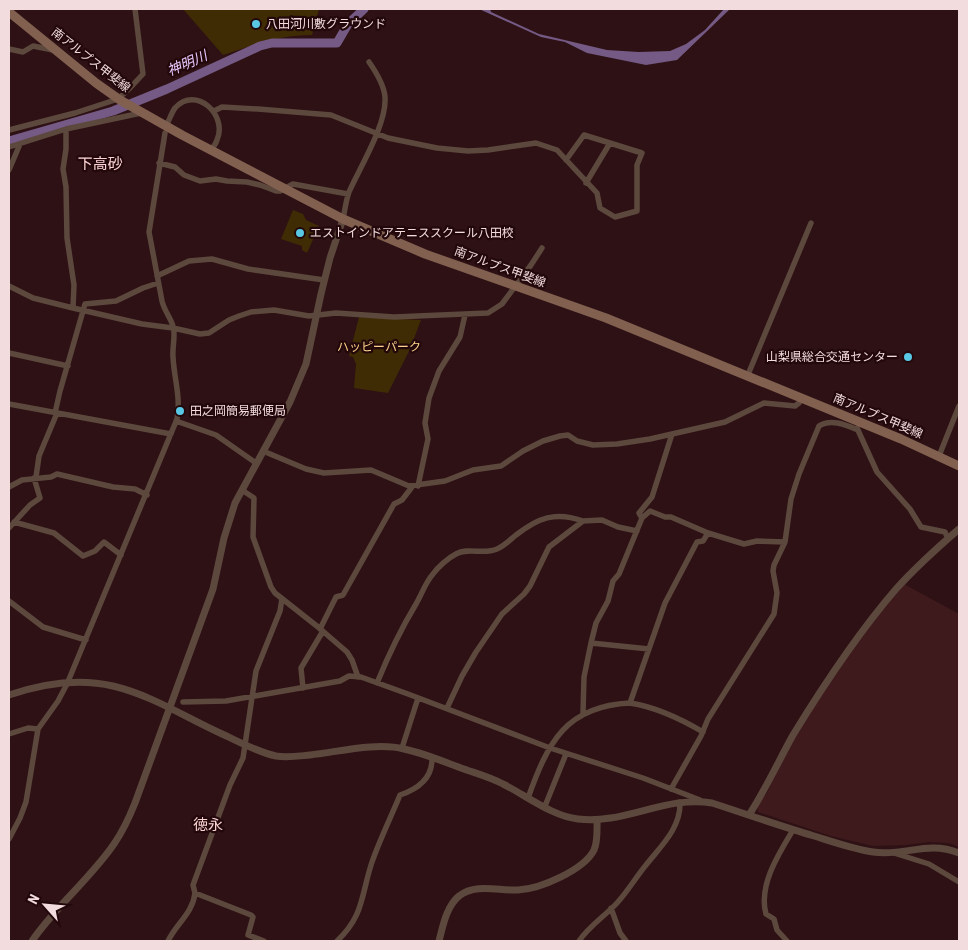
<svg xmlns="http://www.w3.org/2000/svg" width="968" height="950" font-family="'Roboto Condensed','Noto Sans JP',sans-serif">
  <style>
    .built { fill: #3e1a1d }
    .green { fill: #402c04 }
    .water { fill: #745a84 }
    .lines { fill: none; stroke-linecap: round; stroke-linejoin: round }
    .river { stroke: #745a84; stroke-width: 9 }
    .minor { stroke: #5c483d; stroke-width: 5.5 }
    .tertiary { stroke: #5c483d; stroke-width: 7 }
    .secondary { stroke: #816050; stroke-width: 9 }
    .poi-dot { fill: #59c8e4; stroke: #23080b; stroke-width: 2 }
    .labels { text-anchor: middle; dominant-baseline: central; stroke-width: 4.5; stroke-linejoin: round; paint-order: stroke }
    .poi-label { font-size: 12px; fill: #f2dcdd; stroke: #23080b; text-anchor: start }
    .street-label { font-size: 12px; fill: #f2dcdd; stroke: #23080b }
    .park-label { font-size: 12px; fill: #fdd28a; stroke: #23080b }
    .water-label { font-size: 14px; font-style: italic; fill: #e7c6fc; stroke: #23080b }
    .quarter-label { font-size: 15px; fill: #fdd4d5; stroke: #23080b }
  </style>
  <rect width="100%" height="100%" fill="#2e1114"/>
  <path class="built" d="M904,584l55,30v233l-10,-4 -20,-1 -24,3 -32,1 -42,-10 -73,-24 -1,-7 10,-12 27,-56 65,-98z"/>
  <path class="green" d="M183,9h136l-7,26c-32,0 -59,10 -89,20z
    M293,210l10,4 3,6 13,6 -12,27 -5,-3v-4l-21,-7z
    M359,317l62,3 -11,29 -22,44 -34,-5 2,-24 -3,-7 -4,-1z"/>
  <path class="water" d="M479,9h11l1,3 48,22 68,16 32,2 31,-1 16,-7 19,-14 19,-21h6l-53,51 -31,5 -59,-12 -22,-11 -24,-5z"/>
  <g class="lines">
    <path class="river" d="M9,141l104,-30 54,-22 93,-43 12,-3h65l11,-19 16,-15"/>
    <path class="minor" d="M9,49l14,3 10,-6 20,4
      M214,111l8,-4 36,2 73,6 57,23 49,10 31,3 20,-1 48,-7 21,7 40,43 3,15 15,9 22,-6v-46l5,-12 -58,-18 -18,25
      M168,122c2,-4 4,-10 7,-14 21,-23 53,7 42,32 -1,4 -4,7 -6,10
      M66,129v20l-3,20 3,18 1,51 7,47 -1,23
      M9,130l66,-17 43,-14 12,-11 13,-14 -8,-65
      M9,147l57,-18 75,-16
      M159,163l16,4 9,8 16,6 16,-2 11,2 20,1 13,3 16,6h4l13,-7 55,10
      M9,170l11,-26
      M586,183l24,-40
      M343,219c2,-9 3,-19 6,-27 11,-25 38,-68 36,-95 -1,-12 -9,-25 -16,-35
      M157,276l32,-15 23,-2 36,10 76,11
      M9,286l24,12 40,10 69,16 31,4 27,6 9,-1 20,-13 10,-4 12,-4 23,-2 35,6 27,-3 58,4 94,-4 14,-9 29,-39 11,-17
      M9,353l59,13
      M747,377l64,-154
      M9,404l162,30
      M55,413l5,-22 25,-87 31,-3 27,-13 15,-5
      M176,421l40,14 40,28
      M857,428l20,44 33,37 11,18 24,5 3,7
      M263,451l43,18 18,4 47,-3 38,16 36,-5 28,-11 28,-4 22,-15 20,-10 17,-5 8,-1 9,6 16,4 24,-1 33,-5 75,-17 39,-19 31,3 4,-3 2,-4
      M939,456l20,-50
      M36,477l3,-21 18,-43
      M418,486l10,-47 -3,-16 4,-25 10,-27 21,-34 5,-22
      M9,487l13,-7 29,-3 6,-3 56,13 22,2 12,6
      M242,490l12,8 -1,39 18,50 4,6 43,34 29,25 5,8 6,17
      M642,518l-3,-5 13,-16 20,-63
      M14,522l40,11 29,23 12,-5 9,-9 17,13
      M9,528l21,-23 10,-7 -6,-20
      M9,601l34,26 43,13
      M320,629l16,-32 7,-2 51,-91 8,-4 10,-13
      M591,643l58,6
      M377,683c11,-27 24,-54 39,-79 6,-10 9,-21 17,-30 5,-7 15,-16 23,-20 12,-7 28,1 41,-5 7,-3 13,-9 19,-14 22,-17 39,-24 67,-14
      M303,688l-2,-20 22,-37
      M183,702l43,-1 114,-20 9,-5 12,1 47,17 142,54 93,30 57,22
      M630,703c26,4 51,16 73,29
      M447,708l15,-32 14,-24 26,-38 22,-20 6,-8 19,-39 34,-26 19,-1 16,7 19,4
      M583,713l1,-36 7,-34 5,-20 12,-22 5,-20 6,-7 23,-56 8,-7 15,6h6l37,16 36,11 13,-3 28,1
      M9,734l19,-6 10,1
      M402,748l16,-50
      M671,789l30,-53 7,-17 66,-105 3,-21 -4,-22 1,-6 11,-23 6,-43 8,-25 20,-48c12,-8 27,-1 39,4
      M528,798c20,-56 38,-92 102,-95l35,-100 32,-61 6,-1 5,-8
      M545,806l21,-52
      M9,839l11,-21 6,-16 12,-73 20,-28 9,-17 110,-265c4,-22 -3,-41 -4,-62 -1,-10 3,-22 0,-31 -3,-9 -9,-16 -11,-25l-13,-69 16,-99
      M894,853l35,11 30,18
      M611,908l9,25 6,8
      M168,941c8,-17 25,-28 27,-48
      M264,941l-16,-6 5,-18 -2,-2 -56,-22 -2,-8 37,-100 13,-27 13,-87 24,-60 2,-12
      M337,941c27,-25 24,-46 35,-79 8,-23 19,-45 28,-67 18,-6 33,-17 32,-38
      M579,941c10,-15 26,-25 38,-38 11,-12 19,-26 29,-38 15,-19 35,-37 34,-63
      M787,941l-10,-11 -3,-11 -8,-5c-8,-28 13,-61 27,-84"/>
    <path class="tertiary" d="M9,695c32,-11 70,-17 104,-9 38,9 72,31 107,47 18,8 37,19 56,23 11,2 23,0 34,-1 28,-3 66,-13 94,-6 19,4 38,12 57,19 14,5 29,9 42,16 24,12 49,32 75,35 45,6 88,-24 134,-16 34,11 68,23 102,33 19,6 39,13 59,16 32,5 54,-12 86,1
      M749,815c17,-26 29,-53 44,-80 30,-49 65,-102 103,-146 20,-22 41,-41 63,-60
      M32,941c24,-35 58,-62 82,-97 9,-13 15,-26 21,-41l78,-214 11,-51 11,-35 55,-101 16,-38 15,-70 9,-36 13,-39
      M439,941c4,-15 7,-34 20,-45 17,-13 39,-5 59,-6 22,-1 66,-20 76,-40 4,-9 3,-21 3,-30"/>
    <path class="secondary" d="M9,12l87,71 24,17 62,35 161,84 82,35 181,64 295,121 58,27"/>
  </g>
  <g class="poi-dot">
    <circle cx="256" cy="24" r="5"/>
    <circle cx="300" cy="233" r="5"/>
    <circle cx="908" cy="357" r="5"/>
    <circle cx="180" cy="411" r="5"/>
  </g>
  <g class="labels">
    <g class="poi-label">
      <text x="266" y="24">八田河川敷グラウンド</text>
      <text x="310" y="233">エストインドアテニススクール八田校</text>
      <text x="898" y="357" text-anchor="end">山梨県総合交通センター</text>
      <text x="190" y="411">田之岡簡易郵便局</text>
    </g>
    <g class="street-label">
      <text transform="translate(91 60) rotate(38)">南アルプス甲斐線</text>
      <text transform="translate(500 267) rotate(20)">南アルプス甲斐線</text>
      <text transform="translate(878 416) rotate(23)">南アルプス甲斐線</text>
    </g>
    <g class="park-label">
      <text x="379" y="347">ハッピーパーク</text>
    </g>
    <g class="water-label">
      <text transform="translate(187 63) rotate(-24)">神明川</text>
    </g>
    <g class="quarter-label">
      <text x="100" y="164">下高砂</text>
      <text x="208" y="825">徳永</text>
    </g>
  </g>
  <rect width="968" height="950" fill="none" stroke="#f2dcdd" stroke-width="20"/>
  <g transform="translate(45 905) rotate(297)" stroke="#23080b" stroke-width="4" paint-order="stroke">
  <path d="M0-4L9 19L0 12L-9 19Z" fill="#f2dcdd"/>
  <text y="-8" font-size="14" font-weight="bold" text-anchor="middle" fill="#f2dcdd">N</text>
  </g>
</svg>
